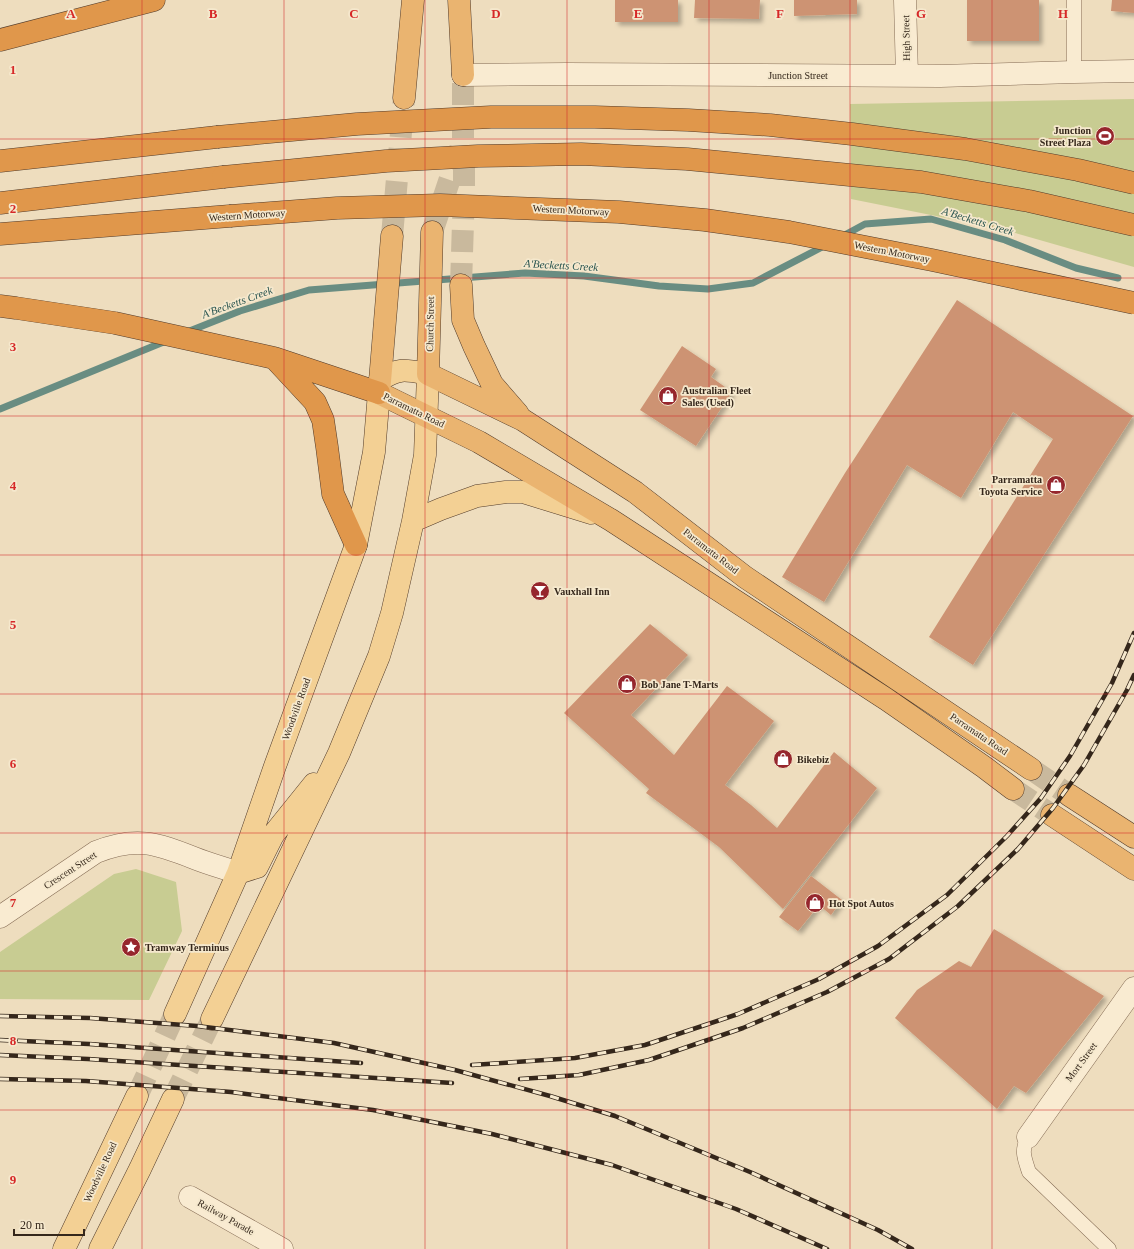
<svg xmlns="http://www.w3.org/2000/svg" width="1134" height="1249" font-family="'Times New Roman',serif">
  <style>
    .green { fill: #c8cc92 }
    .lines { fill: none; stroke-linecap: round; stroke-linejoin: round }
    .stream { stroke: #698d82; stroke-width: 7 }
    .building { fill: #cd9373; filter: url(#shadow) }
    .primary-tunnel { stroke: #c9b99d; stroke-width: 22; stroke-dasharray: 22 11; stroke-linecap: butt }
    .trunk-tunnel { stroke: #c9b99d; stroke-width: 22; stroke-dasharray: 22 11; stroke-linecap: butt }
    .service-casing { stroke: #866d56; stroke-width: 15 }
    .minor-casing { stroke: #866d56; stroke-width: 23 }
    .tertiary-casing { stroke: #866d56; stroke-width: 23 }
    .primary-casing { stroke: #533c2b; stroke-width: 23 }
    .trunk-casing { stroke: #533c2b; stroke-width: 23 }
    .motorway-casing { stroke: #533c2b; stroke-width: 23 }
    .service { stroke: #f9ebd1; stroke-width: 14 }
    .minor { stroke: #f9ebd1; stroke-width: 22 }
    .tertiary { stroke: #f9ebd1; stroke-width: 22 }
    .primary { stroke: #f3d094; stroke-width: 22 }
    .trunk { stroke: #eab470; stroke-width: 22 }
    .motorway { stroke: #e0974b; stroke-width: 22 }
    .rail-casing { stroke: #35271b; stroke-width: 4.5 }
    .rail { stroke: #f5e8cd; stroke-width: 3; stroke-dasharray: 9; stroke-linecap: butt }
    .motorway-bridge-casing { stroke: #533c2b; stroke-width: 23; stroke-linecap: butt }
    .motorway-bridge { stroke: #e0974b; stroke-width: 22 }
    .grid { fill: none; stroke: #d62828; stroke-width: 1; stroke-opacity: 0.55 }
    .labels { text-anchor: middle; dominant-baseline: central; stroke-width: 3.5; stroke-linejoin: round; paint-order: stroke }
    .street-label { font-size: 10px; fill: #35271b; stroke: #f5e8cd }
    .poi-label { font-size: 10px; font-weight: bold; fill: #35271b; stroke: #f5e8cd; text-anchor: start }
    .water-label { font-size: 11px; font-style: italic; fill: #2a5550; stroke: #f5e8cd }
    .grid-label { font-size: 13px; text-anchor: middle; font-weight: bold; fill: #d62828; stroke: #f5e8cd; stroke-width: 3.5; stroke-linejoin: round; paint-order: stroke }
  </style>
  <defs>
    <filter id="shadow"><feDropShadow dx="3.5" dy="3.5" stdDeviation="2" flood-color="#0004"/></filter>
  </defs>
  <rect width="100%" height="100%" fill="#eeddbe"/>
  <path class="green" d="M1134,99v168l-133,-38 -150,-30 -1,-95z
    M136,869l40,13 6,49 -33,69 -149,-1v-47l114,-78z"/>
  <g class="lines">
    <path class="stream" d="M841,237l24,-13 66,-5 74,21 71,28 42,10
      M187,332l53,-21 69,-21 216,-17 59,3 75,10 49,3 45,-6 73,-38
      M0,409l166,-68"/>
  </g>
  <path class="building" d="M615,0h63v22h-63z
    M695,0h65l-1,19 -65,-1z
    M794,0h63v14l-63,2z
    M967,0h72v41h-72z
    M1112,0h22v13l-23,-2z
    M957,300l176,116 -160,249 -44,-28 124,-198 -40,-27 -52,86 -54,-33 -83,137 -42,-25 63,-104z
    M682,346l34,23 -5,8 21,15 -36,54 -56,-36z
    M650,624l38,31 -57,60 43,40 53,-69 47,35 -49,64 26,20 26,23 57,-76 43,36 -94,121 -64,-62 -73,-54 3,-4 -85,-76z
    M811,876l31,24 -11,15 -12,-10 -21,26 -19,-14z
    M994,929l110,67 -78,97 -12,-7 -17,23 -102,-91 22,-28 42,-29 12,6z"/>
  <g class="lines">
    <path class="primary-tunnel" d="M137,1096l38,-82
      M173,1099l39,-80"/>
    <path class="trunk-tunnel" d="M432,232l31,-92v-65
      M392,236l12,-138
      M461,285l3,-94v-34
      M1031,769l38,26
      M1013,789l39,26"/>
    <g class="service-casing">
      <path id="service" d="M1074,72v-72
        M1028,1137c-7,14 -4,20 1,35l80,77"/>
    </g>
    <g class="minor-casing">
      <path id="minor" d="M905,0l2,76
        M463,75l104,-1 373,2 134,-4 60,-1
        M1028,1137l106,-149
        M190,1197l92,52"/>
    </g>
    <g class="tertiary-casing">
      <path id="tertiary" d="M0,917l96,-65c40,-16 60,-9 98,6 15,6 30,10 44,15"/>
    </g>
    <g class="primary-casing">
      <path id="primary" d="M413,521l28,-12 36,-13 29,-4h17l68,21
        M238,873l19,-6 16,-32 41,-51
        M175,1014l63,-141 37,-107 81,-221 18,-93 5,-59
        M212,1019l127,-266 40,-97 13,-43 21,-92 12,-66 3,-81c-21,-4 -29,-7 -48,6
        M64,1249l73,-153
        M100,1249l40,-80 33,-70"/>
    </g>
    <g class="trunk-casing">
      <path id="trunk" d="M459,0l4,75
        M404,98l9,-98
        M432,232l-4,142 95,46 112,72 110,85 286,192
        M392,236l-13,157 100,49 132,78 275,179 98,68 29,22
        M461,285l2,35 11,26 18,38 26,30
        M1069,795l65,42
        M1052,815l82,54"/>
    </g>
    <g class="motorway-casing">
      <path id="motorway" d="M0,40l154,-40
        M0,161l217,-24
        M0,203l223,-26
        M0,234l230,-18
        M0,306l16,2 99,15 159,35 105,35
        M276,360l39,42 8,18 4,27 6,47 23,51"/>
    </g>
    <use href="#service" class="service"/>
    <use href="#minor" class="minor"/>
    <use href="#tertiary" class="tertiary"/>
    <use href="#primary" class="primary"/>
    <use href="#trunk" class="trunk"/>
    <use href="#motorway" class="motorway"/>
    <g class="rail-casing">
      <path id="rail" d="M0,1016l90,2 107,8 137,17 121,27 95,26 65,20 135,56 128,58 34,19
        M0,1040l89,4 272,19
        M0,1055l88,4 364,24
        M472,1065l103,-7 70,-13 93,-31 81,-35 59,-33 69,-51 60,-59 34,-38 29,-42 42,-73 22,-50
        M0,1079l86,2 145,11 142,18 119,24 120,31 124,44 91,40
        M520,1079l59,-4 70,-15 94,-32 84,-36 62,-33 69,-53 60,-57 35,-41 31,-43 43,-75 7,-15"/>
    </g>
    <use href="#rail" class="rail"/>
    <g class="motorway-bridge-casing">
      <path id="motorway-bridge" d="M217,137l140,-13 134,-7h104l93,3 82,5 82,9 113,15 113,21 56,13
        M223,177l163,-16 92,-5 103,-2 106,5 234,23 108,19 105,24
        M230,216l107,-8 103,-3 179,7 86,8 84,12 143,28 202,43"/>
    </g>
    <use href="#motorway-bridge" class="motorway-bridge"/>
  </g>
  <path class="grid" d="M142,0v1249M284,0v1249M425,0v1249M567,0v1249M709,0v1249M850,0v1249M992,0v1249M0,139h1134M0,278h1134M0,416h1134M0,555h1134M0,694h1134M0,833h1134M0,971h1134M0,1110h1134"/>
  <defs>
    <g id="stadium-disc" transform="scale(1)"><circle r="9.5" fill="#96262d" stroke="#f5e8cd"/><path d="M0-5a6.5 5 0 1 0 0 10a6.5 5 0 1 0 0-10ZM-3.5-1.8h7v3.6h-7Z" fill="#fff"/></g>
    <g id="shop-disc" transform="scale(1)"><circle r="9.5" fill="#96262d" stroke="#f5e8cd"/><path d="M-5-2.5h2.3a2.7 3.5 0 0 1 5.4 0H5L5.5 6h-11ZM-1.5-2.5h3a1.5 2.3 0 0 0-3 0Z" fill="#fff"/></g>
    <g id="bar-disc" transform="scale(1)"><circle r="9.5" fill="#96262d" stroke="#f5e8cd"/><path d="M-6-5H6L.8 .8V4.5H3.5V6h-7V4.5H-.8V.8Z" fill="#fff"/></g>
    <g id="sight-disc" transform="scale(1)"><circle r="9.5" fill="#96262d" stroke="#f5e8cd"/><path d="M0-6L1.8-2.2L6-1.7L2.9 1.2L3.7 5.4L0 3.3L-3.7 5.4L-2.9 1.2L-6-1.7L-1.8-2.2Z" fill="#fff"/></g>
  </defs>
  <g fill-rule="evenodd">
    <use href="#stadium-disc" x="1105" y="136"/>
    <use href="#shop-disc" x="668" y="396"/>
    <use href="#shop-disc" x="1056" y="485"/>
    <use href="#bar-disc" x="540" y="591"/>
    <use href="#shop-disc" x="627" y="684"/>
    <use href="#shop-disc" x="783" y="759"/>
    <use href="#shop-disc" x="815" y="903"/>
    <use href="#sight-disc" x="131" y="947"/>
  </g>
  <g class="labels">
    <g class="street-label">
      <text transform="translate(906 38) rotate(-91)">High Street</text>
      <text x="798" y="75">Junction Street</text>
      <text transform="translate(571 210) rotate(3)">Western Motorway</text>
      <text transform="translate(247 215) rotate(-4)">Western Motorway</text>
      <text transform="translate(892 252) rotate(11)">Western Motorway</text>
      <text transform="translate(430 324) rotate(-89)">Church Street</text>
      <text transform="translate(414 410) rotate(26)">Parramatta Road</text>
      <text transform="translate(711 551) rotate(38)">Parramatta Road</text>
      <text transform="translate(296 709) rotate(-70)">Woodville Road</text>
      <text transform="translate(979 734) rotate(34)">Parramatta Road</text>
      <text transform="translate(70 870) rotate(-33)">Crescent Street</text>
      <text transform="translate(1081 1062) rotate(-54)">Mort Street</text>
      <text transform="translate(100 1172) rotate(-65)">Woodville Road</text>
      <text transform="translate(226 1217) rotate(29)">Railway Parade</text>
    </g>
    <g class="poi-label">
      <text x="1091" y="130" text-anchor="end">Junction<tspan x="1091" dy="12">Street Plaza</tspan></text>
      <text x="682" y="390">Australian Fleet<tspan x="682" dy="12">Sales (Used)</tspan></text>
      <text x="1042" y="479" text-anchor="end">Parramatta<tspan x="1042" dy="12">Toyota Service</tspan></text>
      <text x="554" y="591">Vauxhall Inn</text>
      <text x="641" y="684">Bob Jane T-Marts</text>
      <text x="797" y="759">Bikebiz</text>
      <text x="829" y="903">Hot Spot Autos</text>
      <text x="145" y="947">Tramway Terminus</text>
    </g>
    <g class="water-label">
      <text transform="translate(978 221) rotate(17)">A'Becketts Creek</text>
      <text transform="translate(561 265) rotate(3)">A'Becketts Creek</text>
      <text transform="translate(237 302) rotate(-20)">A'Becketts Creek</text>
    </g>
  </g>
  <g class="grid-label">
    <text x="71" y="18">A</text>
    <text x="213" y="18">B</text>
    <text x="354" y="18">C</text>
    <text x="496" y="18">D</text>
    <text x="638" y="18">E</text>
    <text x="780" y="18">F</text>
    <text x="921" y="18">G</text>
    <text x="1063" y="18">H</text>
    <text x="13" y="74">1</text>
    <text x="13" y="213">2</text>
    <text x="13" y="351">3</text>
    <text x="13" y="490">4</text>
    <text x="13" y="629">5</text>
    <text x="13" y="768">6</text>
    <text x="13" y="907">7</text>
    <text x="13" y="1045">8</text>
    <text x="13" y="1184">9</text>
  </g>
  <path d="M14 1229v6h70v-6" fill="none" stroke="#35271b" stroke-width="2"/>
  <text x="20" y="1229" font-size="12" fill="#35271b" stroke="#f5e8cd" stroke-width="3" paint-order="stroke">20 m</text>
</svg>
